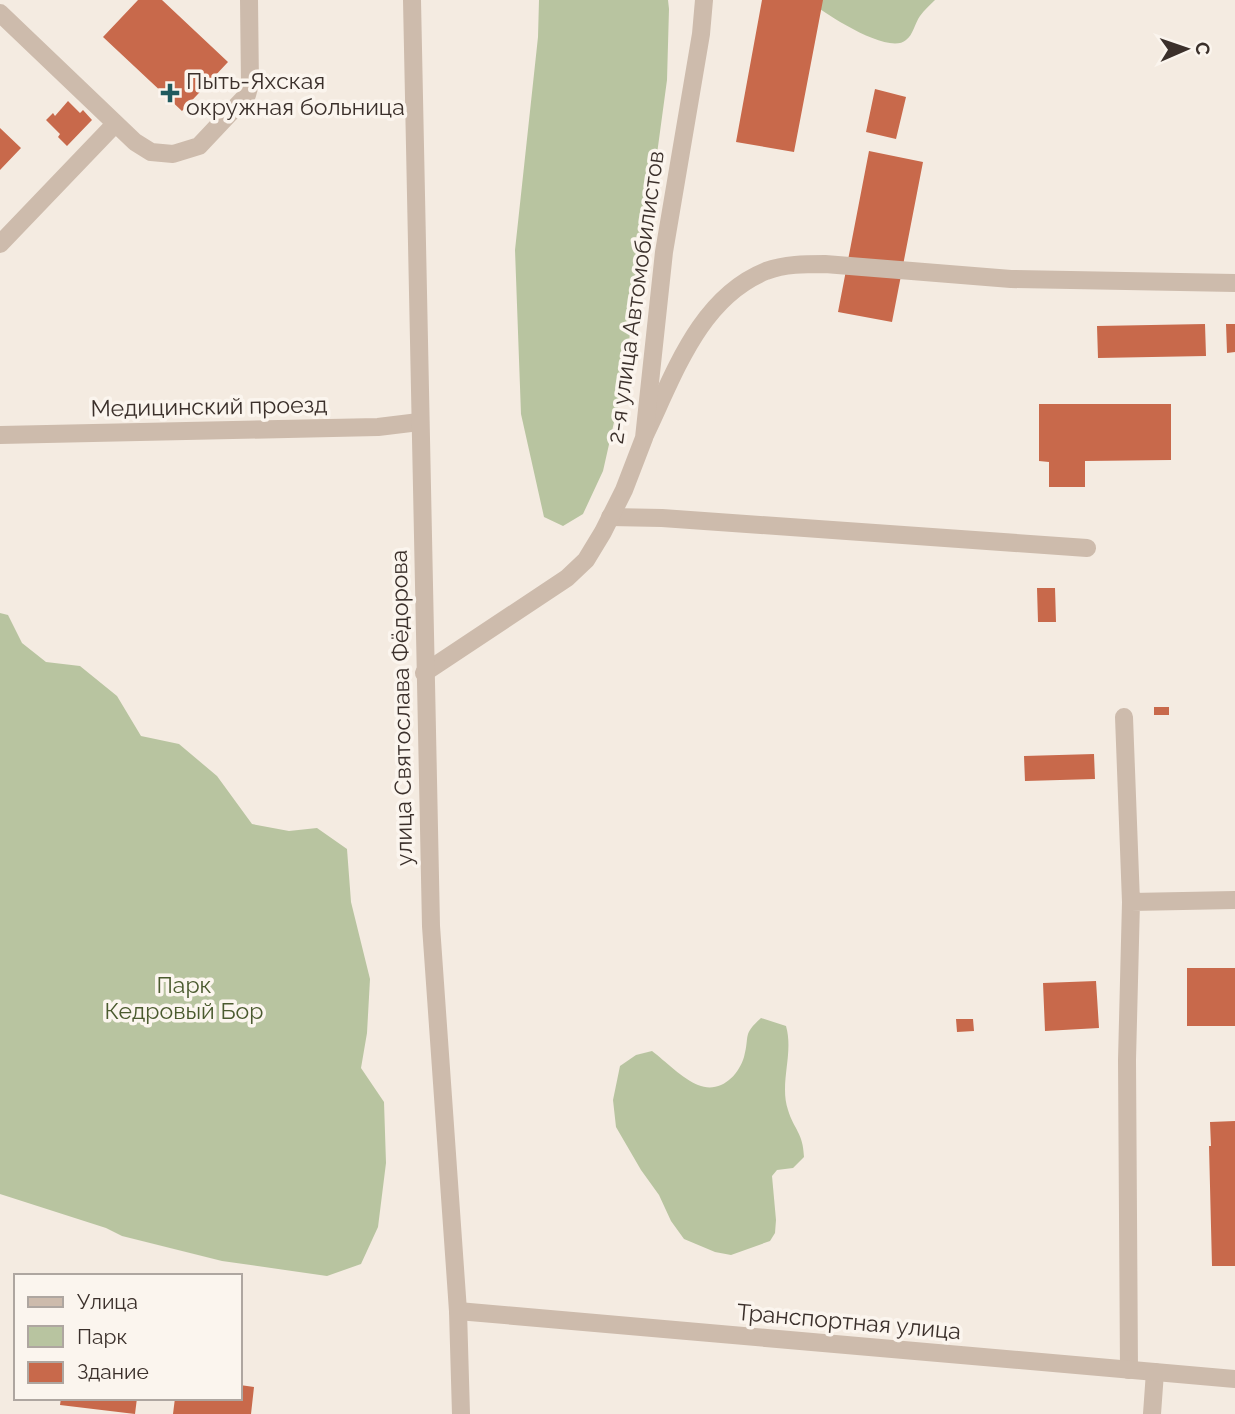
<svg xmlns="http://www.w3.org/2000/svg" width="1235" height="1414" font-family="Raleway,sans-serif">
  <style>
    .green { fill: #b8c4a0 }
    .building { fill: #c8694b }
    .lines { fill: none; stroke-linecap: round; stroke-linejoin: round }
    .service { stroke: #cdbbac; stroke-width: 18 }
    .minor { stroke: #cdbbac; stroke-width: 18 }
    .tertiary { stroke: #cdbbac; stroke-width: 18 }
    .poi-dot { fill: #1f5a5e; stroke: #fbf5ee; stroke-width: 2.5 }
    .labels { text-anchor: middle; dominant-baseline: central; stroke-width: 7; stroke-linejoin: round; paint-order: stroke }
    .poi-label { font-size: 23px; fill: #3b302b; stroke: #fbf5ee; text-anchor: start }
    .street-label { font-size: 23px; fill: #3b302b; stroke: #fbf5ee }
    .park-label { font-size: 23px; fill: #4a5a2e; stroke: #fbf5ee }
  </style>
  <rect width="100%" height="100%" fill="#f4ebe1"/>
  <path class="green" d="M539,0h129l1,9 -2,71 -10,74 -20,115 -11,100 -23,102 -20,43 -20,12 -19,-9 -23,-103 -6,-164 23,-213z
    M807,0h128c-5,5 -11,10 -15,16 -5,7 -7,19 -14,24 -18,16 -83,-28 -99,-40z
    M0,613l8,2 14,28 24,19 34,4 37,30 24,40 38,8 38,32 35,48 37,7 28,-3 30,21 4,53 19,77 -3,54 -6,35 23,34 2,61 -8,64 -17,37 -34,12 -105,-15 -100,-25 -16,-8 -106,-34z
    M761,1018l25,8c8,28 -7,57 2,84 6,20 15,22 16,47l-11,11 -16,2 -5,6 4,44 -1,13 -5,8 -39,14 -16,-3 -31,-13 -13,-18 -12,-26 -18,-25 -25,-43 -3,-27 7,-34 16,-11 16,-4c13,10 31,28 46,34 21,9 40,-8 46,-28 6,-22 -2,-22 17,-39z"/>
  <path class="building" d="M138,0h24l66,62 -46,49 -79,-74z
    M762,0h61l-29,152 -58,-10z
    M875,89l31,8 -10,42 -30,-7z
    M68,101l12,12 3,-3 9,10 -25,26 -9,-9 2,-3 -14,-14 7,-7 2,3z
    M0,128l21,20 -21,22z
    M869,151l54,11 -31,160 -54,-10z
    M1205,324l1,32 -108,2 -1,-32z
    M1226,324h9v28l-8,1z
    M1039,404h132v56l-86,1v26h-36v-25l-10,-1z
    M1037,588h18l1,34h-18z
    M1154,707h15v8h-15z
    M1094,754l1,25 -70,2 -1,-25z
    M1187,968h48v58h-48z
    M1096,981l3,47 -54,3 -2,-48z
    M956,1019h17l1,12 -17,1z
    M1235,1121v145h-23l-3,-120h2l-1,-24z
    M240,1385l14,2 -3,27h-78l2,-16h65z
    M61,1398h76l-2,16 -75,-9z"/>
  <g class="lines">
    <path class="service" d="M0,13l135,129 16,10 22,2 26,-8 48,-51 3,-11 -1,-84
      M0,244l115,-120
      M645,435c29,-60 54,-137 121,-164 19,-7 39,-7 59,-7l186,15 224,4
      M610,517l52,1 425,30
      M1124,717l7,185 -4,158 2,310
      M1131,902l104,-2
      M1152,1414l3,-42"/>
    <path class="minor" d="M0,435l378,-8 41,-5
      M424,673l143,-95 19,-18 17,-28 21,-42 20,-52 20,-186 37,-218 3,-34
      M458,1311l777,68"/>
    <path class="tertiary" d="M412,0l19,926 27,385 3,103"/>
  </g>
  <path class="poi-dot" d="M166.5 82.5h7v7h7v7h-7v7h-7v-7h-7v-7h7z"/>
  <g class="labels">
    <g class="poi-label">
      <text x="186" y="80">Пыть-Яхская<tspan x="186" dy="26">окружная больница</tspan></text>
    </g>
    <g class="street-label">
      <text transform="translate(635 297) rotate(-82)">2-я улица Автомобилистов</text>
      <text transform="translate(209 406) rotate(-1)">Медицинский проезд</text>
      <text transform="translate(401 708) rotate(-91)">улица Святослава Фёдорова</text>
      <text transform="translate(849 1321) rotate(5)">Транспортная улица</text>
    </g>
    <g class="park-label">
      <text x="184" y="984">Парк<tspan x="184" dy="26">Кедровый Бор</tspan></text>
    </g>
  </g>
  <rect x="14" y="1274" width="228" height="126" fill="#fbf5ee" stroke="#aea6a0" stroke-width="2"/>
  <rect x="28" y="1297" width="35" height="10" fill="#cdbbac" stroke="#aea6a0" stroke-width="2"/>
  <text x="77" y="1309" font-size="21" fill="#3b302b">Улица</text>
  <rect x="28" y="1326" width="35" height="21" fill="#b8c4a0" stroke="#aea6a0" stroke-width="2"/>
  <text x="77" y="1344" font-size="21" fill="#3b302b">Парк</text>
  <rect x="28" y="1362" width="35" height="21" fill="#c8694b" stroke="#aea6a0" stroke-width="2"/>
  <text x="77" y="1379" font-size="21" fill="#3b302b">Здание</text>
  <g transform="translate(1186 49) rotate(88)" stroke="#fbf5ee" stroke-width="5" paint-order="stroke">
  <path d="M0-5L12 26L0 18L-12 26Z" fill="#3b302b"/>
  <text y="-10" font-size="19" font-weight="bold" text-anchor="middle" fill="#3b302b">С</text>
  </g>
</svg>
